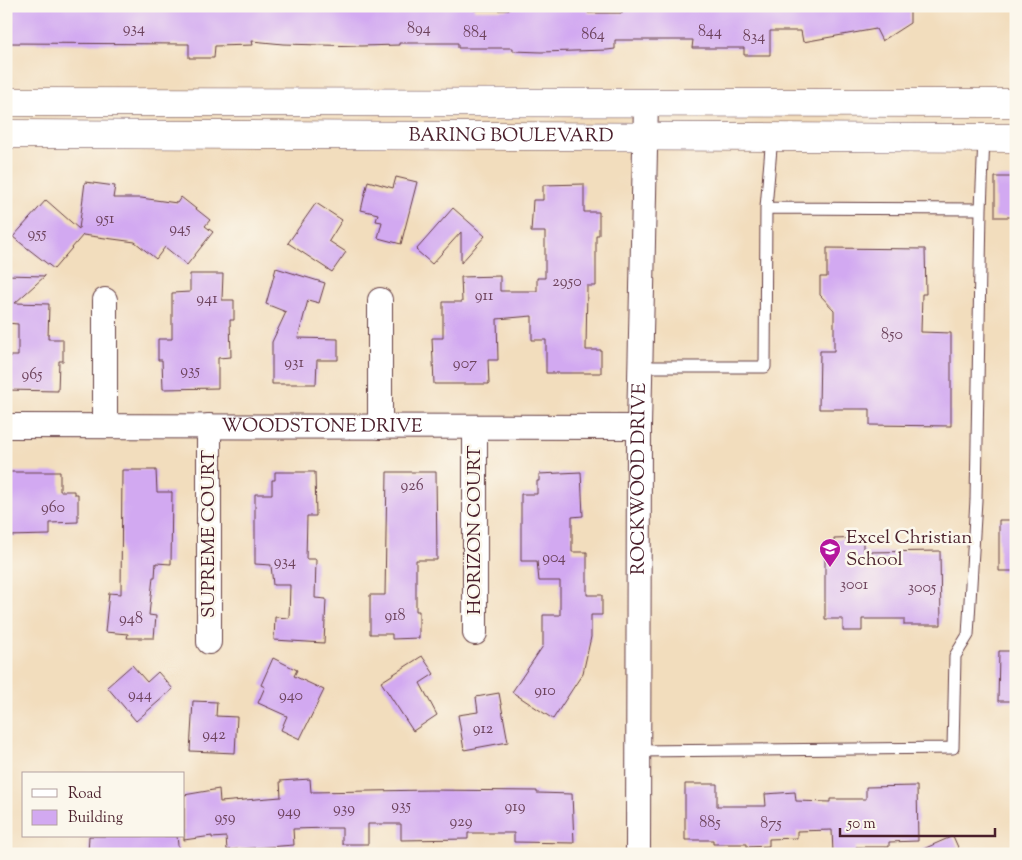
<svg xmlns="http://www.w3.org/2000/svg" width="1022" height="860" font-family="'Sorts Mill Goudy',serif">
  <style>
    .building { fill: #d2a9f1 }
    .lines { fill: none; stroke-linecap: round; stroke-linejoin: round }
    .lane-casing { stroke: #633c41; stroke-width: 13 }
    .street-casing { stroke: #633c41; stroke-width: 26 }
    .secondary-casing { stroke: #633c41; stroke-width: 29 }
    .lane { stroke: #fff; stroke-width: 11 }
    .street { stroke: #fff; stroke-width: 24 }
    .secondary { stroke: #fff; stroke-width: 28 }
    .labels { text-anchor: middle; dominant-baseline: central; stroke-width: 5; stroke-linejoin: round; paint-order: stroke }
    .number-label { font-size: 16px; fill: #6c425c }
    .street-label { font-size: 19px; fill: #4a1f2b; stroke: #fbf7ec }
    .poi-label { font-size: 19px; fill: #4a1f2b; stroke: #fbf7ec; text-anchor: start }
  </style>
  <rect width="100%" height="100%" fill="#fbf7ec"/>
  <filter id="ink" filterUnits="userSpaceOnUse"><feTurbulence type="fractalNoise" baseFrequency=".02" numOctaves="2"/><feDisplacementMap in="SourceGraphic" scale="10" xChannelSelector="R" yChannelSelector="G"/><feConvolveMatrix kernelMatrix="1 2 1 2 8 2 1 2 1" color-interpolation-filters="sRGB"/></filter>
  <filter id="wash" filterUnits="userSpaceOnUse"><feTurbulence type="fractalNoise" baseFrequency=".0096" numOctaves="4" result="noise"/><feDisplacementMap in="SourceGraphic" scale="20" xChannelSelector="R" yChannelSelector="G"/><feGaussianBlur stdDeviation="1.12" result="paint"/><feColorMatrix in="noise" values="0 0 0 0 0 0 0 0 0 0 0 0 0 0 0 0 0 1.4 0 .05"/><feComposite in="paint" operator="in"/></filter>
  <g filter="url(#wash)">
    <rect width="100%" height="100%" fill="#f2ddbd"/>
    <g id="blocks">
      <path class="building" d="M6,6h468v4h35v-4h79v7h34v-7h288v17l-28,18 -6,-12 -73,13 -2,-11h-31v24h-26v-7h-52l1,-8h-78v9l-8,1 -66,2 -28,-1v-3h-55v-5h-59v2l-38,1 -78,-2 -31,-3 1,4 -38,1 -1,12h-25v-14l-183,-1z
        M396,177l21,5 -16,62 -23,-6 4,-16 -6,-1 2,-7 -17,-4 7,-29 25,7z
        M995,177h21v40h-21z
        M85,182l30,4 -2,12h28l36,5 4,-6 29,23 -5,6 8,6 -26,33 -22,-18 -9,12 -21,-17 -52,-7 -29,34 -41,-32 33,-37 33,29z
        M584,184v28h15v23h-3v51h-9l-1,64h15v23h-55v-33h-14v-24l-35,3 1,41h-10l1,24h-55l-2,-46h11v-36h19l-1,-25 39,-1v15h37v-13h8v-46h-14l2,-32h10v-15z
        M316,203l26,17 -13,21 17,11 -14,20 -44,-29z
        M453,208l32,28 -24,27v-31l-29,32 -16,-14z
        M827,248l98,1 1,45h-4l-1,38 30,1v93l-81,-1v-16h-51l1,-58h14v-41l-14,-15v-18h7z
        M276,268l49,15 -6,20 -11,-3 -10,38 40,1v21h-21l-1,24h-44v-42l14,-30 -20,-8z
        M190,274h33l-1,26h12v20h-4l1,37 -13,1v30l-55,1 -1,-29h-4v-21h14v-46l18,-1z
        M6,275l39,1 -30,27 34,1 -1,35h15v22h-4l-1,30 -52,-1v-34h12v-32l-12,-1z
        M122,470h34l1,22h15l-1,72 -15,-1 -1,14h-2l-4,38 7,1 -2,22h-27l1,-4 -23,-2 4,-39 12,1z
        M6,472h54v19h14v3h4v28l-28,1v12l-44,1z
        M275,472h40l1,44h-9l-1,43h10l-1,39 11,1 -2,44 -50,-3 1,-23 14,1 1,-33h-17l-2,-20 -16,-1v-70h17v-14h3z
        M387,472h49l1,88h-21v51h3v27l-27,1v-5h-22v-39h15z
        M581,472l2,44 -11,1v35h15v43h15v20h-11v22l-8,36 -30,46 -41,-27 31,-46v-31h17v-34h-21l-2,-20h-16v-67h16v-13h2v-7z
        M999,520h17v51h-17z
        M863,538v12l4,2 73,-1 1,74h-37v-6h-42v12h-19v-12h-18v-66h9v-14z
        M999,651h17v50h-18z
        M422,656l12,18 -14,9 17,32 -24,16 -32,-49z
        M273,658l24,12 -3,6 30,14 -24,49 -19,-9 6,-14 -29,-13 7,-16 -4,-2z
        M132,665l15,17 11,-10 15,17 -37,32 -29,-34z
        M499,693l9,49 -44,8 -6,-35 20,-3 -2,-15z
        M193,701l24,1 -1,14 21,1 -2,36 -45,-2z
        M310,779l1,13 119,-2 107,1v2l35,1 2,49 -60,-1v-9h-46v6l-67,1v-16h-33v20h-26v-16h-13l-36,1 1,16 -67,5 -1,-13 -14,1v-2l-28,4v-45l35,-6 1,13 61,-5 -1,-16z
        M685,784h32v22h49l-1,-12 30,-2 1,9 34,1v-3h36v-12l51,-1 1,55 -29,1v5h-33v6h-23l-1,-23 -35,1v7l-28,1v7l-22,1v-3h-34v-4h-28z
        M89,836h88l2,18h-91z
        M953,836l8,18h-49z"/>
    </g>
  </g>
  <g filter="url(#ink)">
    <use href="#blocks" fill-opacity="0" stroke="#633c41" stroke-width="1"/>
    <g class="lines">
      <g class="lane-casing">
        <path id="lane" d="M766,208l215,1 3,-71
          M640,367h125l1,-159 6,-72
          M638,751l315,-3 2,-92 13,-21 8,-135 5,-291"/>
      </g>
      <g class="street-casing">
        <g id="street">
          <path id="s1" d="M6,426l633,1"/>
          <path d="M105,426v-126"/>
          <path d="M380,427v-127"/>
          <path d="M475,633v-206"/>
          <path d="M209,642v-216"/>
          <path id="s2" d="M638,854l1,-427 7,-324"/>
        </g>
      </g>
      <g class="secondary-casing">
        <g id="secondary">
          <path d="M6,102l1010,1"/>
          <path id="s3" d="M6,134l1010,4"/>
        </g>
      </g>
      <use href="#lane" class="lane"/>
      <use href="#street" class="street"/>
      <use href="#secondary" class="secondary"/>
    </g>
  </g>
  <defs>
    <g id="school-pin" transform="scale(1.125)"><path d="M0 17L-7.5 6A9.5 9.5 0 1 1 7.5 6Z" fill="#b5179e" stroke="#fbf7ec"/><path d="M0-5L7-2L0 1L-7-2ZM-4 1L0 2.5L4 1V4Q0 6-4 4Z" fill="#fff"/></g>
  </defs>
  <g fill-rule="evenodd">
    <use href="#school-pin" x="830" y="549"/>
  </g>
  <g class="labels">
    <g class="number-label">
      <text x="134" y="29">934</text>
      <text x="419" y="29">894</text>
      <text x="710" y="32">844</text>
      <text x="475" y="33">884</text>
      <text x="593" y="35">864</text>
      <text x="754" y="37">834</text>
      <text x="105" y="219">951</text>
      <text x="180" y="229">945</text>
      <text x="37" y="234">955</text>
      <text x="567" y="282">2950</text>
      <text x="484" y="296">911</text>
      <text x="207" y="299">941</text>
      <text x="892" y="335">850</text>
      <text x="294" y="363">931</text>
      <text x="465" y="364">907</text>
      <text x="190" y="371">935</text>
      <text x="32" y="375">965</text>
      <text x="412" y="486">926</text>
      <text x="53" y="508">960</text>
      <text x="554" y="558">904</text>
      <text x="285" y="562">934</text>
      <text x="854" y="585">3001</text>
      <text x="922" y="588">3005</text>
      <text x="395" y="616">918</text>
      <text x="131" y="619">948</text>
      <text x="545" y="691">910</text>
      <text x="140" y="695">944</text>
      <text x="291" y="696">940</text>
      <text x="483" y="729">912</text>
      <text x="214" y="735">942</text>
      <text x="401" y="806">935</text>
      <text x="515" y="807">919</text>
      <text x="344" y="809">939</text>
      <text x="289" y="812">949</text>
      <text x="225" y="818">959</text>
      <text x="461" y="822">929</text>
      <text x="710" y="823">885</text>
      <text x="771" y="824">875</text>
    </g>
    <g class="street-label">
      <text stroke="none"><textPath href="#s3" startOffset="505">BARING BOULEVARD</textPath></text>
      <text stroke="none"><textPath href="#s1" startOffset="316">WOODSTONE DRIVE</textPath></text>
      <text stroke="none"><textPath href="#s2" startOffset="375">ROCKWOOD DRIVE</textPath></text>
      <text transform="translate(475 530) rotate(-90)">HORIZON COURT</text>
      <text transform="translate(209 534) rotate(-90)">SUPREME COURT</text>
    </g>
    <g class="poi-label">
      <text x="846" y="538">Excel Christian<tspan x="846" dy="22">School</tspan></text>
    </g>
  </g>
  <rect width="1022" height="860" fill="none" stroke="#fbf7ec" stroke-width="25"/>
  <rect x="22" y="772" width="162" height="65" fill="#fbf7ec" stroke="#b4a19f"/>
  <rect x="32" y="789" width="25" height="8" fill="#ffffff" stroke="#b4a19f"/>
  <text x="68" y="798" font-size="15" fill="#4a1f2b">Road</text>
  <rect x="32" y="810" width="25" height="15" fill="#d2a9f1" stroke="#b4a19f"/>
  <text x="68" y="822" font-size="15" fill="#4a1f2b">Building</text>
  <path d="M840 828v8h155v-8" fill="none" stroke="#4a1f2b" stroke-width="2.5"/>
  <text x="847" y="828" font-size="15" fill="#4a1f2b" stroke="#fbf7ec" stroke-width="4" paint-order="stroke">50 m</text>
</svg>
